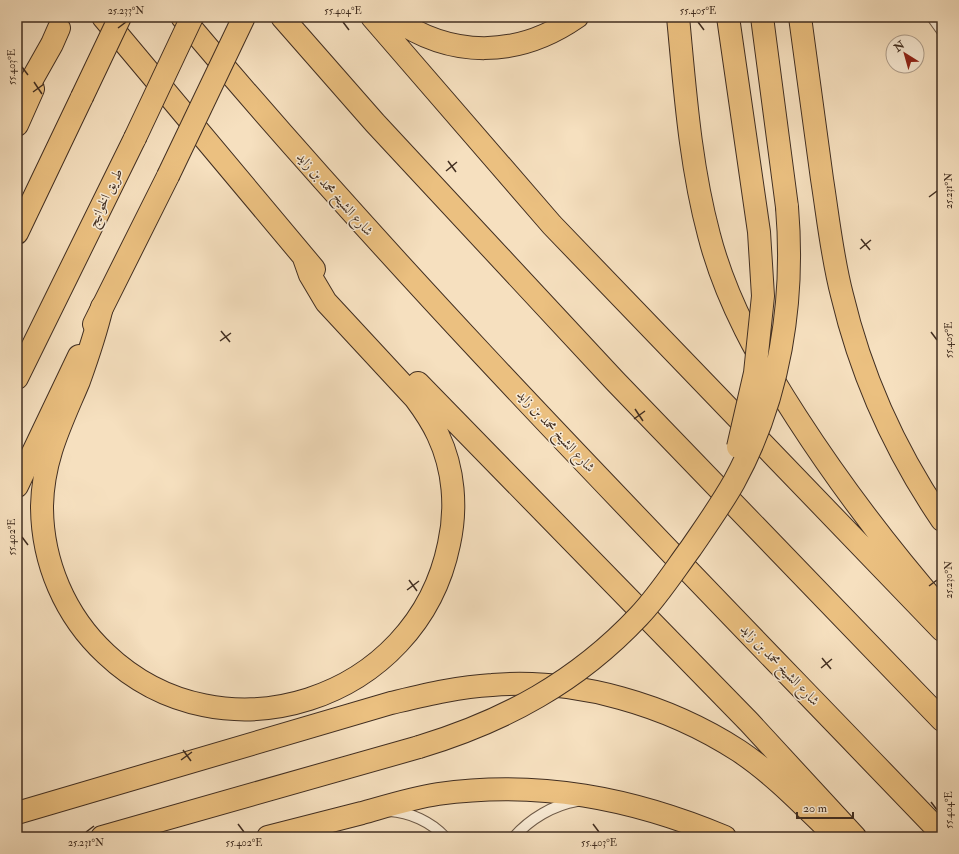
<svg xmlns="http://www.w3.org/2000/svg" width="959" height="854" font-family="'IM FELL Double Pica',Amiri,serif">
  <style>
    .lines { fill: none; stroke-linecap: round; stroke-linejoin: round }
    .service-casing { stroke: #6e5a48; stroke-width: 12 }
    .primary-casing { stroke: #412e21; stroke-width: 24 }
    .trunk-casing { stroke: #412e21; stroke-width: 24 }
    .motorway-casing { stroke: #412e21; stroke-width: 24 }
    .service { stroke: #f9ebd5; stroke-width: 10 }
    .primary { stroke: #ebc080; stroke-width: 22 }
    .trunk { stroke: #ebc080; stroke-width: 22 }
    .motorway { stroke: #ebc080; stroke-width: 22 }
    .primary-bridge-casing { stroke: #412e21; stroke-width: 24; stroke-linecap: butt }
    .trunk-bridge-casing { stroke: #412e21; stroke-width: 24; stroke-linecap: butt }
    .primary-bridge { stroke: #ebc080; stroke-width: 22 }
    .trunk-bridge { stroke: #ebc080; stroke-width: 22 }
    .ticks { fill: none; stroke: #412e21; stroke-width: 1.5 }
    .labels { text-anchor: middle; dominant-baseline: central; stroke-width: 3; stroke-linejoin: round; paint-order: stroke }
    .street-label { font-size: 14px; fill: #412e21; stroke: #f9ebd5 }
    .neatline { fill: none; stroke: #412e21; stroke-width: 1.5 }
    .ticks-label { font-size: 10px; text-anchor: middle; fill: #412e21 }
  </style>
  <rect width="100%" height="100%" fill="#f6e0bf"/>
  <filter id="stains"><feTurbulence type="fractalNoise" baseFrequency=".005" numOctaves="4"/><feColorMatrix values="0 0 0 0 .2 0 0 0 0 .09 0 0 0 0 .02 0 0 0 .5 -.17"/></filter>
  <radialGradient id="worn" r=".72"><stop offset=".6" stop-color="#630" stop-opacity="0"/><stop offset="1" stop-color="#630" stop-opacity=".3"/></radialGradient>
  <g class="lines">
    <g class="service-casing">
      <path id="service" d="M932,17l10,14
        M389,811c21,1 42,11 56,26
        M514,837c16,-18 39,-32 63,-36"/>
    </g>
    <g class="primary-casing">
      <path id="primary" d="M17,125l16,-36
        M94,324l74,-148
        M17,486l62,-130"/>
    </g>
    <g class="trunk-casing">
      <path id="trunk" d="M103,17l211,252
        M372,17l180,208 390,405
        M392,17c59,42 126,41 185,0
        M678,17c7,73 12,147 31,218 17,66 51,126 88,183 44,68 92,131 145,192
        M762,17l25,190
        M800,17c7,54 15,108 22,162 6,38 10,78 20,116 19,80 53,156 100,225
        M17,106l35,-62 7,-16
        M17,233l65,-136
        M102,307c-6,25 -14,49 -23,74 -18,43 -36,77 -37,125 0,56 23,110 64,148 116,110 311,47 343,-110 8,-36 5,-75 -11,-109 -6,-13 -14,-25 -23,-37l-89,-96 -16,-27 -6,-17
        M17,378l118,-240
        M418,383l331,339 106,115
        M17,813l374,-110c34,-8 66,-16 101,-18 85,-7 176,20 247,66 36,24 66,56 97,86
        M102,837l317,-90
        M268,837c31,-8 62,-16 94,-24 25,-7 50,-15 76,-19 101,-14 194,4 287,43"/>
    </g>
    <g class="motorway-casing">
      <path id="motorway" d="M182,17c239,284 503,549 760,817
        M282,17l93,106 240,258 327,339"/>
    </g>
    <use href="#service" class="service"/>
    <use href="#primary" class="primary"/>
    <use href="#trunk" class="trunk"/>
    <use href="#motorway" class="motorway"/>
    <g class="primary-bridge-casing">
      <path id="primary-bridge" d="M168,176l76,-159"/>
    </g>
    <g class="trunk-bridge-casing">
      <path id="trunk-bridge" d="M728,17l31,215 4,64 -8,77 -17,74
        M82,97l38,-80
        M135,138l57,-121
        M419,747c86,-26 158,-65 220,-131 20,-21 35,-45 52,-68 15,-22 30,-43 43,-66 46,-84 61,-180 53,-275"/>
    </g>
    <use href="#primary-bridge" class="primary-bridge"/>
    <use href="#trunk-bridge" class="trunk-bridge"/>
  </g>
  <path class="ticks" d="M343,22l6,8M698,22l6,8M118,28l8,-6M22,67l6,8M34,82l8,12M33,92l11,-8M448,161l8,11M446,171l11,-9M929,197l8,-6M861,239l9,11M860,249l11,-9M221,331l9,11M931,332l6,8M220,341l11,-8M635,409l8,12M634,419l11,-8M22,537l6,8M409,580l8,11M929,586l8,-6M407,590l12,-9M822,658l9,11M821,668l11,-9M183,750l8,11M181,760l11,-8M931,802l6,8M238,824l6,8M593,824l6,8M86,832l8,-6"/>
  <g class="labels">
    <g class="street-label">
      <text transform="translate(335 194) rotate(48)">شارع الشيخ محمد بن زايد</text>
      <text transform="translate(105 198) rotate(-64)">طريق الخوانيج</text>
      <text transform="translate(556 431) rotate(47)">شارع الشيخ محمد بن زايد</text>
      <text transform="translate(780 665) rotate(46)">شارع الشيخ محمد بن زايد</text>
    </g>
  </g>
  <rect width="959" height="854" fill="none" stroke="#f6e0bf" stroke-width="44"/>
  <g transform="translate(905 54) rotate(323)"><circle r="19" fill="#f9ebd5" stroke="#af9f8d"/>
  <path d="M0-3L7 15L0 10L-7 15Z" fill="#8f2418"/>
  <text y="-6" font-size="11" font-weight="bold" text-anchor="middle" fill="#412e21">N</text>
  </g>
  <path d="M797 812v6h56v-6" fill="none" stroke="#412e21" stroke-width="2"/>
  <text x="803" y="812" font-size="12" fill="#412e21" stroke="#f9ebd5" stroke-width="3" paint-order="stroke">20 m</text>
  <rect x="22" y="22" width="915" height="810" class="neatline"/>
  <g class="ticks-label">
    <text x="126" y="14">25.233°N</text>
    <text x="343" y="14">55.404°E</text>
    <text x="698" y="14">55.405°E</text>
    <text transform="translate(11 67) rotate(-90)" y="4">55.403°E</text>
    <text transform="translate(948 191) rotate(-90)" y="4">25.231°N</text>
    <text transform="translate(948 340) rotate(-90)" y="4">55.405°E</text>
    <text transform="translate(11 537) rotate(-90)" y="4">55.402°E</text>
    <text transform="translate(948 580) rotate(-90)" y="4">25.230°N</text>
    <text transform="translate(948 810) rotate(-90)" y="4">55.404°E</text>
    <text x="86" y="846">25.231°N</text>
    <text x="244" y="846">55.402°E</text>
    <text x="599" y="846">55.403°E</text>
  </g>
  <rect width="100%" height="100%" filter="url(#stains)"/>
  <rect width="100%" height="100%" fill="url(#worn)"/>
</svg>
